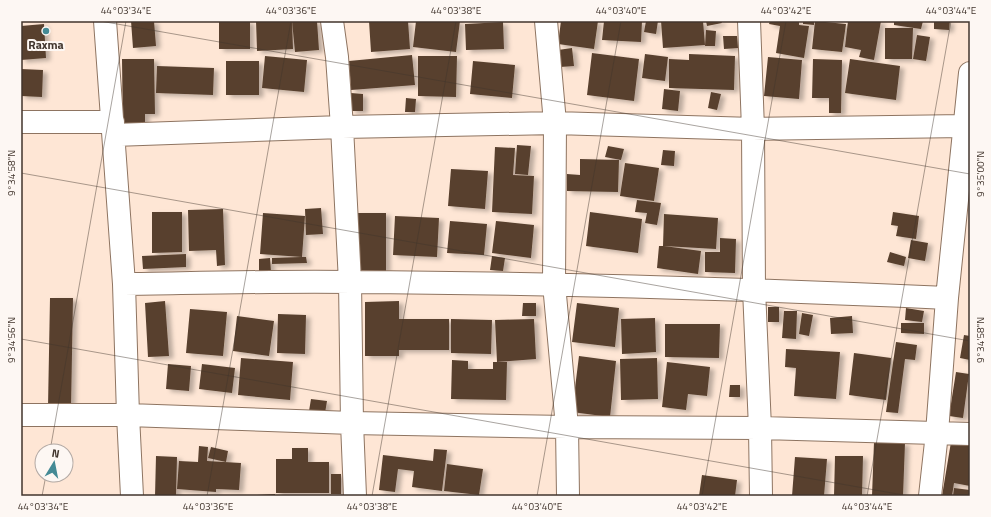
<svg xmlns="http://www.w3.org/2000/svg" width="991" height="517" font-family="'Titillium Web',sans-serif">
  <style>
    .building { fill: #58402e; filter: url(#shadow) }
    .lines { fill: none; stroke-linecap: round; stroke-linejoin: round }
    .minor-casing { stroke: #8e7461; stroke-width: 24 }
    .minor { stroke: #fff; stroke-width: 22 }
    .ticks { fill: none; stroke: #41352d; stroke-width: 1; stroke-opacity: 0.45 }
    .poi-dot { fill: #448a95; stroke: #fdf7f3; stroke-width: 1.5 }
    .labels { text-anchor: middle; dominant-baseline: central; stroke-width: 4; stroke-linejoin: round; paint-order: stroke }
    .poi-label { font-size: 12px; font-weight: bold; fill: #41352d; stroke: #fdf7f3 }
    .neatline { fill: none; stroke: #41352d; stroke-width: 1.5 }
    .ticks-label { font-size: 10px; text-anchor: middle; fill: #41352d }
  </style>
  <defs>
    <filter id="shadow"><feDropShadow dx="4.5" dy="2.5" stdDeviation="2" flood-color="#0004"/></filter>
  </defs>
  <rect width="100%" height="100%" fill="#fee6d5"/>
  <path class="building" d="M131,21h23l2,25 -23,2z
    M219,21h31v28h-31z
    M256,21h36l1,28 -36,2z
    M292,21h25l2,29 -24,2z
    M369,21h39l2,28 -39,3z
    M416,21h44l-4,31 -43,-5z
    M561,21h37l-4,28 -36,-5z
    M604,21h38l-1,21 -39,-2z
    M646,21h12l-2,13 -12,-2z
    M661,21h42l2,24 -42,3z
    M706,21h15l1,2 -15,3z
    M770,21h29v4l10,1 -5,32 -28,-5 4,-27 -11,-2z
    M803,21h11v4l-11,-1z
    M815,21l31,3 -4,28 -30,-3z
    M848,21h33l-7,39 -15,-3 2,-7 -16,-3z
    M894,21h29l-2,8 -27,-4z
    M934,21h16l-1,9 -15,-1z
    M503,22l1,27 -38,1 -1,-26z
    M44,24l2,34 -25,2v-34z
    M885,28h28l-1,31h-27z
    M706,30l10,1 -1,15h-10z
    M917,35l13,2 -4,24 -13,-2z
    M723,36h14l1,12 -14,1z
    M572,48l2,18 -14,1 -2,-17z
    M592,53l47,6 -5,42 -47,-6z
    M645,54l23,3 -3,24 -23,-3z
    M689,54l46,2 -1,34 -65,-2v-29l20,1z
    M412,55l3,30 -64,5 -2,-29z
    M265,56l42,4 -3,32 -42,-4z
    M418,56h39l-1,41 -38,-1z
    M768,57l34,3 -3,39 -35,-3z
    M122,59h32l1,55h-10v23h-22z
    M813,59l29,1 -1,53h-12v-15h-17z
    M850,59l50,7 -4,34 -51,-7z
    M226,61h33v34h-33z
    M473,61l42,4 -3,33 -42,-4z
    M157,66l57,2 -1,27 -57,-2z
    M21,69l22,1 -1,27 -21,-1z
    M664,89l16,2 -2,20 -16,-2z
    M711,92l10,2 -4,16 -9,-2z
    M351,93l12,1v17h-12z
    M406,98l10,1 -1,13h-10z
    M517,145l14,1 -3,29 -13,-1z
    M608,146l16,3 -3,11 -16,-3z
    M495,147l20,1 -2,27 21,1 -2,38 -40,-2z
    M663,150l12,1 -1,15 -13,-1z
    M580,159l39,1 -1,32 -51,-1v-17l13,1z
    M625,163l34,5 -5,33 -34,-5z
    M451,169l37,2 -3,38 -37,-3z
    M637,200l24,3 -4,22 -12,-2 2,-10 -12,-1z
    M321,208l2,26 -17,1 -1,-26z
    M223,209l2,56 -8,1 -1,-16 -27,1 -1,-41z
    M152,212h30v40l-30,1z
    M590,212l52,7 -4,34 -52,-7z
    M893,212l26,4 -3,23 -20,-3 2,-10 -7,-1z
    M263,213l42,3 -3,41 -42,-3z
    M356,213h30v58l-31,-1z
    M664,214l54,4 -2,31 -52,-3 37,5 -3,23 -41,-6 2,-22h4z
    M395,216l44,2 -2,39 -44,-2z
    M450,221l37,3 -3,31 -37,-2z
    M496,221l38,4 -3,33 -39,-5z
    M720,238l16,1 -1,34 -30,-1v-20h15z
    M911,240l17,3 -3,18 -17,-3z
    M890,252l16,5 -2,9 -17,-4z
    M186,254v13l-43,2 -1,-13z
    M492,256l13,2 -2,13 -13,-1z
    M301,257h5l1,6 -35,1v-6z
    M270,258l1,14h-12v-13z
    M50,298h23l-2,110 -23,-1z
    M165,301l4,55 -21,1 -3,-54z
    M399,301v18h50v31h-50v6h-34v-54z
    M523,303h13v13h-14z
    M577,303l42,5 -4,39 -43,-5z
    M768,307h11v15h-11z
    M906,308l18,3 -2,11 -17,-2z
    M190,309l37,3 -4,44 -37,-3z
    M784,311h13l-1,28 -14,-1z
    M802,313l11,2 -4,21 -10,-2z
    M278,314l28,1 -1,39 -28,-1z
    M237,316l37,5 -5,35 -36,-5z
    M852,316l1,17 -22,1 -1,-16z
    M655,318l1,34 -34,2 -1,-35z
    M451,319l41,1 -1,34 -40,-1z
    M534,319l2,40 -39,3 -2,-42z
    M901,323h23v11l-23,-1z
    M665,324h55l-1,34 -54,-1z
    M964,335l6,1v24l-10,-2z
    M896,342l21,3 -2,15 -10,-1 -7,54 -12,-1z
    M786,349l54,3 -4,47 -42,-3 2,-28 -11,-1z
    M854,353l37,5 -5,42 -37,-5z
    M579,356l37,5 -6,56 -38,-5z
    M241,358l52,4 -3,38 -52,-5z
    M657,358l1,41 -37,1 -1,-41z
    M452,360l16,1v8h25v-7h14l-1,38 -55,-1z
    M667,362l43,5 -3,29 -19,-2 -2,16 -24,-3z
    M168,364l23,2 -2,25 -23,-2z
    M202,364l33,4 -3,25 -33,-4z
    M956,372l13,2 -6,44 -14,-2z
    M730,385h10v12h-11z
    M311,399l16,2 -2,12 -16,-2z
    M874,442l31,1 -2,53h-31z
    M951,442l19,3v41l-16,-3 -2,13h-10z
    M199,446l9,1 -1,14 34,2 -2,27 -23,-1v3l-39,-3 2,-28 19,1z
    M211,447l17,4 -2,11 -18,-4z
    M292,448h16v14h21v31h-53v-34h16z
    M434,449l13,1 -5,41 -30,-4 2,-16 -16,-2 -3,23 -16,-2 4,-35 50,6z
    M156,456l21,1 -1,39h-21z
    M835,456h28l-1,40h-28z
    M795,457l32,2 -3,37h-32z
    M447,464l36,5 -4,26 -35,-4z
    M331,474h10v20h-10z
    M702,475l35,5 -2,16h-36z
    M954,488l16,2v6h-17z
    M275,494v2h-18v-1z"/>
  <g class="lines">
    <g class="minor-casing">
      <path id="minor" d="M105,21l19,263 4,131 4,81
        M332,21l5,36 5,70 8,155 2,141 3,73
        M546,21l9,102 -1,161 13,143 1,69
        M749,21l4,108 1,160 6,139 1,68
        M21,122h92
        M114,135l228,-8 213,-4 198,6 212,-3
        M124,284c76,-1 152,-3 228,-2 198,1 397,7 595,16
        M21,415h107l224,8 215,4 193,1 210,6
        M930,496l7,-63 10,-135 23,-225"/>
    </g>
    <use href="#minor" class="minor"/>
  </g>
  <path class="ticks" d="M100,21l870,153M21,173l949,168M21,339l888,157M50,451l76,-430M42,496l4,-21M207,496l84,-475M372,496l84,-475M537,496l84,-475M702,496l84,-475M867,496l84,-475"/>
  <circle class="poi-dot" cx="46" cy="31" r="4"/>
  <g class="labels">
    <g class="poi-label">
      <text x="46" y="44">Raxma</text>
    </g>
  </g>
  <rect width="991" height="517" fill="none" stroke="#fdf7f3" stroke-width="44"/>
  <g transform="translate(54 463) rotate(10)"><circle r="19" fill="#fdf7f3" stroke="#b2a9a4"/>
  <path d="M0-3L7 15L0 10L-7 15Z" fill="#448a95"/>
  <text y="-6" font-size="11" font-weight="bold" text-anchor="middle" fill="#41352d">N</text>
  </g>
  <rect x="22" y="22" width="947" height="473" class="neatline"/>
  <g class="ticks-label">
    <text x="126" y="14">44°03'34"E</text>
    <text x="291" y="14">44°03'36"E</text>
    <text x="456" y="14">44°03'38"E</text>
    <text x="621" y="14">44°03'40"E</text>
    <text x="786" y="14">44°03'42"E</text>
    <text x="951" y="14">44°03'44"E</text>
    <text transform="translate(11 173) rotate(-90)" y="4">9°34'58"N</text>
    <text transform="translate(980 174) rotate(-90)" y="4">9°35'00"N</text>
    <text transform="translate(11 340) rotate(-90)" y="4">9°34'56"N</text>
    <text transform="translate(980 340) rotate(-90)" y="4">9°34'58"N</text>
    <text x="43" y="510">44°03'34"E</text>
    <text x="208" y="510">44°03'36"E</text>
    <text x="372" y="510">44°03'38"E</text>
    <text x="537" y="510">44°03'40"E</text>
    <text x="702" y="510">44°03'42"E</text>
    <text x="867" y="510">44°03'44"E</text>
  </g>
</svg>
